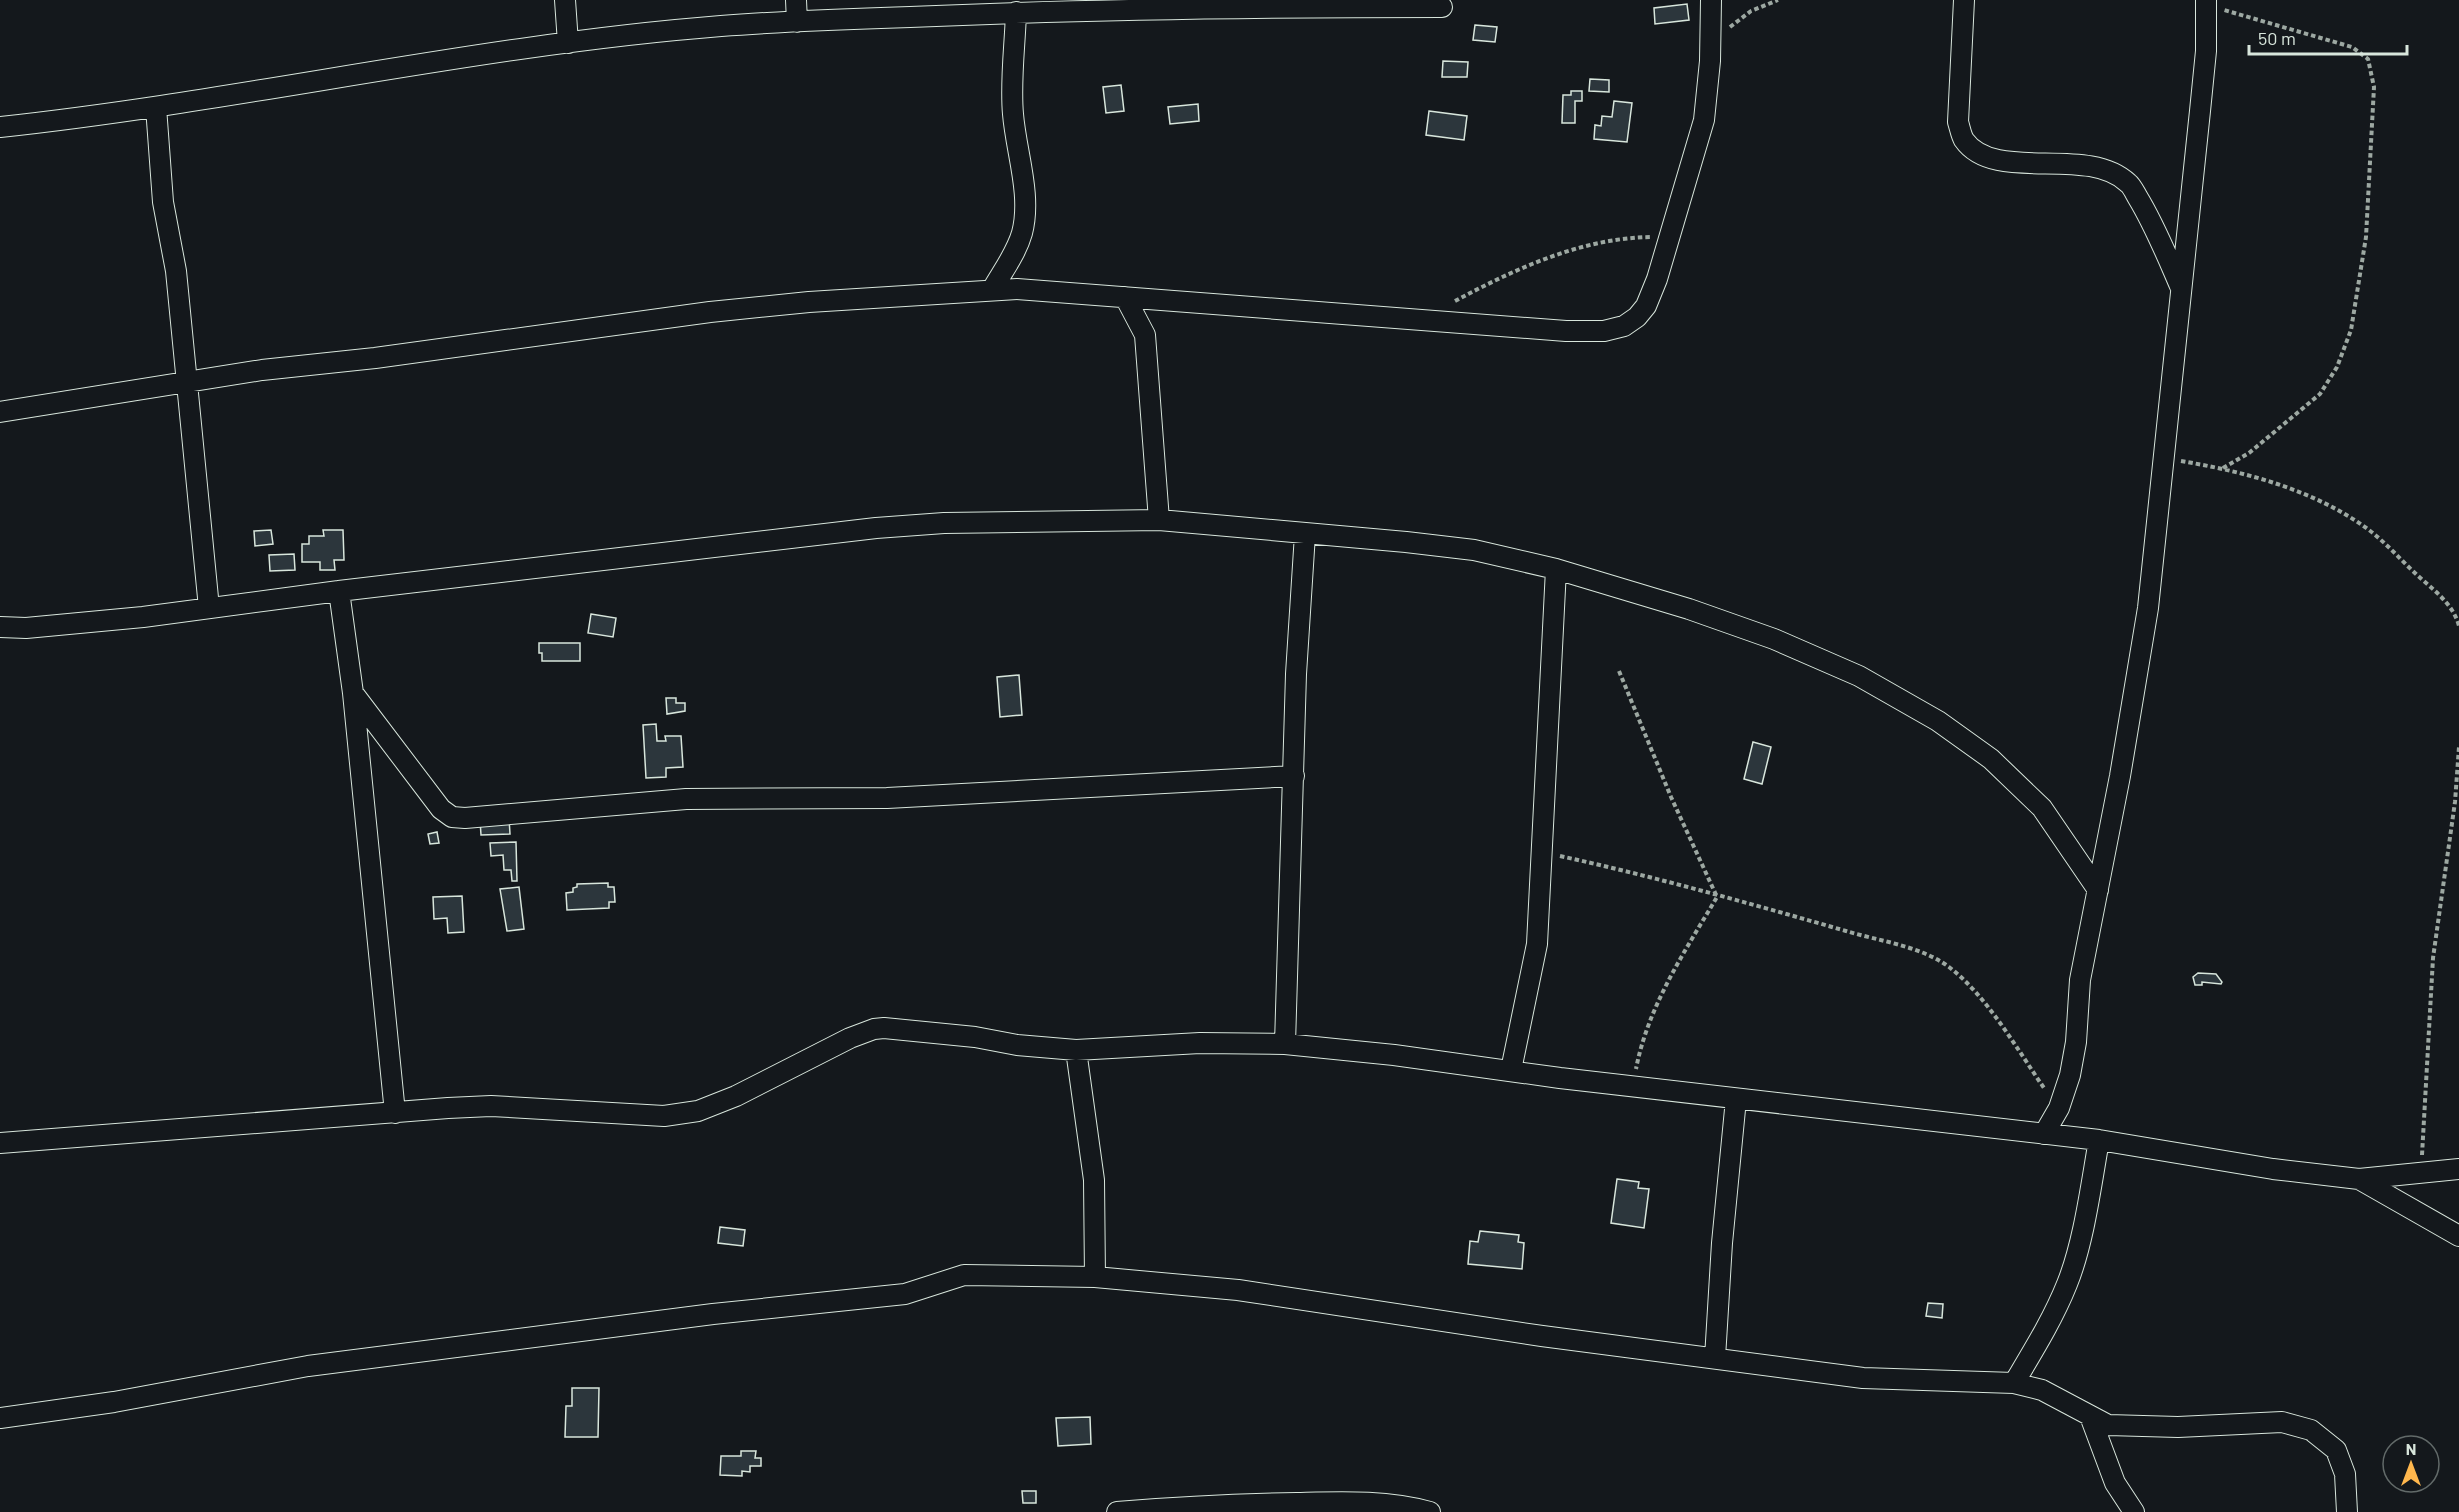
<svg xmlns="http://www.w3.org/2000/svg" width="2459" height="1512" font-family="Barlow,sans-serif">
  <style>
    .building { fill: #2c363c; stroke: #d8e6dc; stroke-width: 1.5 }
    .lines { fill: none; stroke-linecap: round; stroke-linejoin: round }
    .minor-casing { stroke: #d8e6dc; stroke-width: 22 }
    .path { stroke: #9da8a2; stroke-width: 4; stroke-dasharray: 4.5 3; stroke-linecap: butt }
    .minor { stroke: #14181c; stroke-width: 20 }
  </style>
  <rect width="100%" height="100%" fill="#14181c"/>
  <path class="building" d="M1687,4l2,16 -34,4 -1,-16z
    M1475,25l22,2 -2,15 -22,-2z
    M1443,61l25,1 -1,15h-25z
    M1590,79l19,1v12l-20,-1z
    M1121,85l3,26 -18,2 -3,-26z
    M1571,91h11v10h-7v22h-13l1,-28h8z
    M1614,101l18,2 -5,39 -33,-3 1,-14 6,1 1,-10 10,1z
    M1198,104l1,17 -29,3 -2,-17z
    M1429,111l38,5 -3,24 -38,-5z
    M271,530l2,14 -18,2 -1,-15z
    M323,530h20l1,30h-10l1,10h-15v-8h-18v-18h7v-8h15z
    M294,554l1,16 -25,1 -1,-16z
    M591,614l25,4 -3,19 -25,-4z
    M539,643h41v18h-38v-8h-3z
    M1019,675l3,40 -22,2 -3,-40z
    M666,698h10v5h9v8l-18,3z
    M656,724l1,17h9l-1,-5h16l2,31 -17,1v9l-20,1 -3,-53z
    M1753,742l18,5 -9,37 -18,-5z
    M509,818l1,16 -29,1 -1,-15z
    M437,832l2,11 -9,1 -2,-10z
    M516,842l1,39h-5l-1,-11h-7l-1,-15 -12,1 -1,-13z
    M608,883v4h6l1,15h-6v6l-42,2 -1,-17 7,-1v-4l4,-1v-3z
    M519,887l5,42 -17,2 -7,-42z
    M462,896l2,36 -16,1 -1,-15 -13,1 -1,-22z
    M2198,973l18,1 6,8 -1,2 -19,-2v3h-7l-2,-8z
    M1617,1179l22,3 -1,6 11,1 -5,39 -33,-5z
    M720,1227l25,3 -2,16 -25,-3z
    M1480,1231l39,4 -1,7 6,1 -2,26 -54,-5 2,-23 8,1z
    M1928,1303l15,1 -1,14 -16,-2z
    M572,1388h27l-1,49h-33l1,-31h6z
    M1090,1417l1,27 -33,2 -2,-28z
    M741,1451h15l-1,7h6v8h-11v6l-8,-1v5l-22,-1 1,-19h20z
    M1022,1491h14v12h-13z"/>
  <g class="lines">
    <g class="minor-casing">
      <path id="minor" d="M565,0l3,43
        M796,0l1,22
        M1964,0l-6,122c2,6 3,13 6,18 31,44 123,4 164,43 4,3 7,10 10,15 17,28 29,58 42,88
        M156,107l7,95 13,69 33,337
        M0,127c241,-26 479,-82 721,-101 63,-5 126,-7 189,-9 178,-8 355,-10 532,-10
        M992,290c10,-18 24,-36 30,-57 10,-38 -6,-81 -9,-119 -3,-33 2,-68 3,-102
        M1125,297l20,38 14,185
        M0,412l262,-42 113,-12 335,-46 99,-10 208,-13 549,42h38l20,-5 13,-9 9,-11 11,-27 47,-159 6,-59 1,-61
        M339,591l14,102 42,420
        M0,627l26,1 117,-11 196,-26 537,-63 68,-5 215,-3 247,22 68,8 82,19 133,40 85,30 85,37 79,45 53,38 51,49 56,82
        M353,693l88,116 11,8 13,1 221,-19 201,-1 407,-22
        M1285,1044l11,-370 9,-140
        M1076,1050l18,130 1,97
        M1511,1070l26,-126 19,-375
        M2044,1134l15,-26 11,-33 6,-33 4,-62 40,-204 28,-168 52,-497 6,-60v-51
        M0,1143l448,-35 43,-2 173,10 34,-5 38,-15 114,-58 24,-9 10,-1 91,9 42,8 59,5 124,-7 85,1 109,11 166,23 539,62 174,29 86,10 100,-10
        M2359,1179l100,57
        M1715,1358l7,-115 14,-144
        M2014,1383c19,-32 39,-64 53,-99 17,-42 24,-99 32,-144
        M2090,1416l25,67 19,29
        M0,1418l114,-16 194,-36 405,-52 192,-20 59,-19 131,2 143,13 304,46 321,42 151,5 28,7 66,35 70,2 104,-5 29,8 25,20 9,24 2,38
        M1117,1512c60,-5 120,-8 180,-9 45,-1 89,-3 133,9"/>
    </g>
    <path class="path" d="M1730,27l21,-16 27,-11
      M1455,301c60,-32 126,-63 196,-64
      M2181,461c65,11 134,29 188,69 17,13 31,29 47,44 16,15 37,29 43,52
      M2223,468l26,-15 71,-59 17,-27 14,-37 15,-93 8,-150 -6,-28 -16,-12 -128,-37
      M1619,671l52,126 46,100c-32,54 -69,109 -81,172
      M1560,856c96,21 192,48 286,75 33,10 75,15 103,36 38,29 68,82 95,121
      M2422,1155l11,-197 22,-156 4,-55"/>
    <use href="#minor" class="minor"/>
  </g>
  <g transform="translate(2411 1464)"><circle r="28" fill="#14181c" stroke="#626a69" stroke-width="1.5"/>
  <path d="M0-4.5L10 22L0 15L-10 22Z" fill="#ffb74d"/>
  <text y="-9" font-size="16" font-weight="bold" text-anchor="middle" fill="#d8e6dc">N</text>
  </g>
  <path d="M2249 45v9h158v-9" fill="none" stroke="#d8e6dc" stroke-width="3"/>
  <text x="2258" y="45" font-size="18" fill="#d8e6dc" stroke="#14181c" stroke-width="4.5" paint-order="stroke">50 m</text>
</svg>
